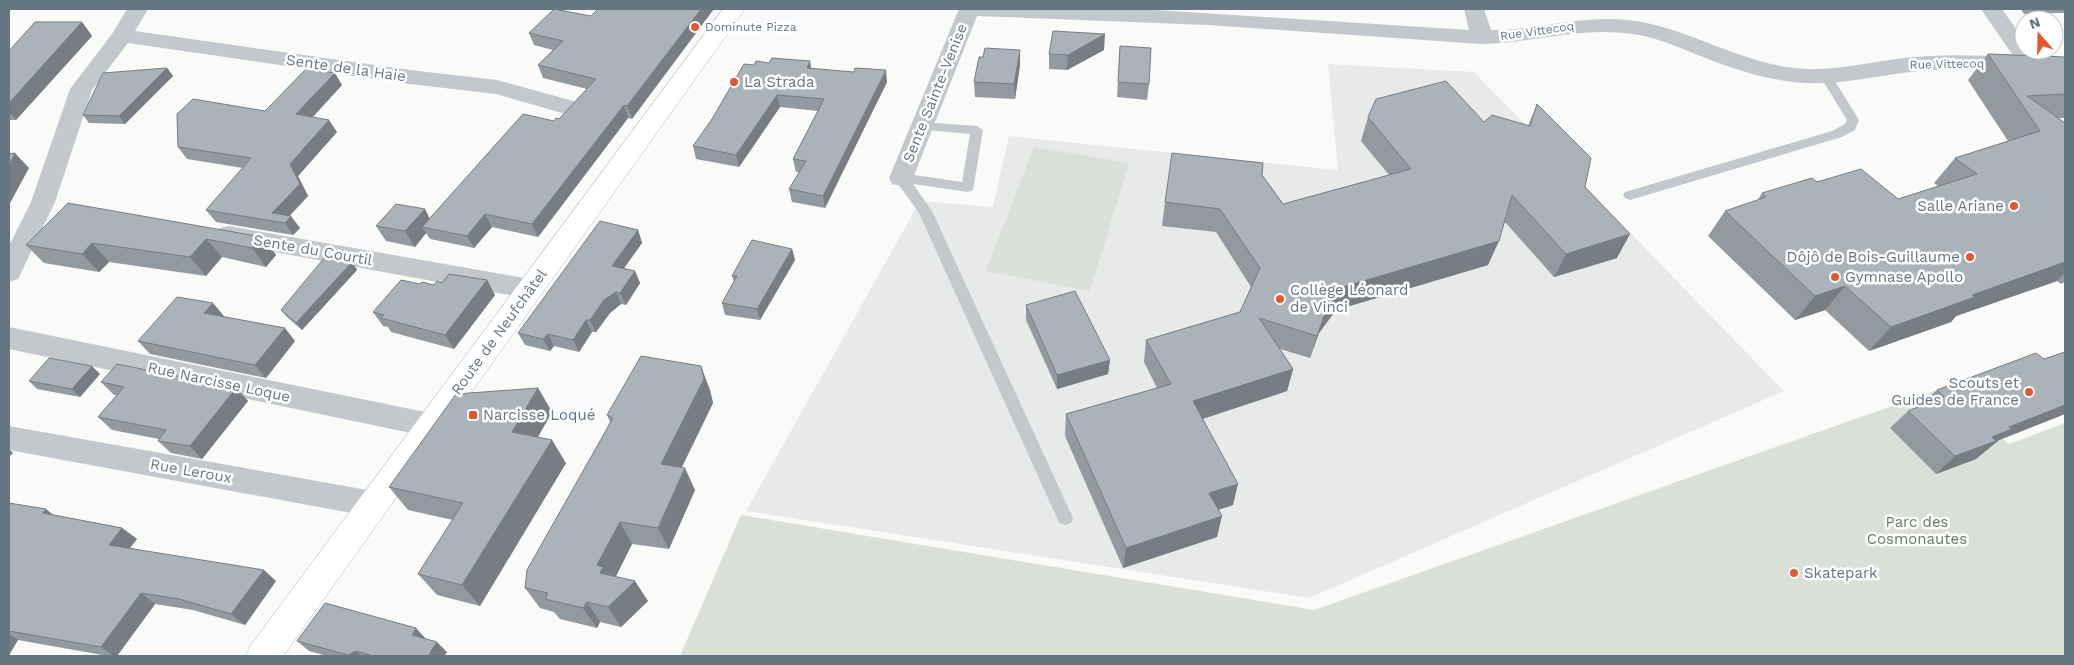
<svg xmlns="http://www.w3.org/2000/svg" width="2074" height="665" font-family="'Work Sans',sans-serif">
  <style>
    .built { fill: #e8e9e9 }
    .green { fill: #dadfd7 }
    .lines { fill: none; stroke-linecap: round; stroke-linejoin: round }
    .secondary-casing { stroke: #b3babf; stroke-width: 1 }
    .lane { fill: #c3c8cc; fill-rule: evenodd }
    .street { fill: #c3c8cc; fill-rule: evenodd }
    .secondary { fill: #fff; fill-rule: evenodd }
    .wall { fill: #929a9f }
    .shaded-wall { fill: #777d82 }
    .building { fill: #aab3b9; stroke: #777d82 }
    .poi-dot { fill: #e4572e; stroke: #fff; stroke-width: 2 }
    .labels { text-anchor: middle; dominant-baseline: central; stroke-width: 5; stroke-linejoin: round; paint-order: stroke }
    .far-poi-label { font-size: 12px; fill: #657683; stroke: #fff; text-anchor: start }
    .far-street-label { font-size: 12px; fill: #657683; stroke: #fff }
    .street-label { font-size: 15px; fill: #657683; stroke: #fff }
    .poi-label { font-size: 15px; fill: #657683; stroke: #fff; text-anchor: start }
    .park-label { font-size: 15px; fill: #687a64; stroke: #fff }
  </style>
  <rect width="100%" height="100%" fill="#fafaf8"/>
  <path class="built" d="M1328,64l146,8 310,319 -475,207 -563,-87 174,-310 73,6 16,-71 329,34z"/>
  <path class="green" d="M1034,147l95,16 -39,128 -104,-20z
    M1946,387l63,57 56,-21v233h-1385l61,-141 573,95z"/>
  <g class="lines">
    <g class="secondary-casing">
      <path id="secondary" d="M723,9h22l-462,647h-37l5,-11z"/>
    </g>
    <path class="lane" d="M1826,72l4,1 29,47 -4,10 -13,7 -212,63 -5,-2 -2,-3 2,-3 207,-61 13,-7 2,-4 -27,-44z
      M922,122l55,4 6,4 -10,60 -5,2 -55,-8 19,27 141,307 -2,5 -6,2 -6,-2 -2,-5 -138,-305 -25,-35 2,-3 5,-2 61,9 8,-48 -53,-5 -1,-3z"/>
    <path class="street" d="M127,9h21l-13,22 275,39 87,10 80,22 4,5 -4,5 -8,3 -73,-21 -86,-10 -282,-41 -36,47 -37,112 -37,77 -9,3v-36l22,-44 39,-113 42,-55z
      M959,9h181l329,21 -5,-21h20l7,21c52,0 97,-18 151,-8 56,11 105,44 164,47 33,1 65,-7 98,-11 36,-4 73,-3 110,-1l-33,-48h21l22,31v10h7l6,9 28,1v14c-44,-1 -88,-7 -132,-4 -42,2 -85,15 -128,13 -35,-2 -69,-13 -102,-26 -21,-8 -42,-18 -64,-22 -54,-10 -105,8 -158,9l-273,-19 -231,-9 -64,162 -3,6 -9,2 -9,-2 -3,-6z
      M229,226l301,53 9,3 4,7 -4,7 -9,3 -310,-57 -4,-7 4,-7z
      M9,327l421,86 10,3 5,9 -5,9 -10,3 -421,-88z
      M9,426l364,65 11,3 4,10 -4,10 -11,3 -364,-67z"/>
    <use href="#secondary" class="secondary"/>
  </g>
  <path class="wall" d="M598,9l34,110 -4,-1 -90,119 -46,-10 -18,21 -44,-9 -4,-6 -11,14 -29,-6 -10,-15 54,-8 124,-97 5,-2 28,-30 -44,-11 -5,-13 15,-15 -19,-5 -5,-12 62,-17z
    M2021,9h44v4h-10l-31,1z
    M82,22l10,14 -76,84h-7v-69z
    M1120,46l29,38 -2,16 -30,-3z
    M1020,50v15l-5,34 -40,-2 -1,-15 9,-25z
    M1104,50l-37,20 -18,-1v-15z
    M1988,54l77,3v61h-7l7,5v159l-4,2 -4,-3 -101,35 -5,6 -82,29 -44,-41 -30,10 -87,-84 17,-25 32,-10 5,-8 55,-11 81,17 40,-13 -4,-3 21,-25 53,-17 -40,-61z
    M167,68l6,8 -48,48 -36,-1 -6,-8z
    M812,69l75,13 -62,126 -33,-6 -3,-13 10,-17h-3l-3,-13 25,-48 -38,-4 -41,60 -43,-8 -3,-13z
    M342,85l-29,32 24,15 -39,44 10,20 -19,20 11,12 -7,7 -77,-13 -10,-12 37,-42 -56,-9 -9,-12 87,-36z
    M1537,104l48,83 32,71 -63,19 -49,-55 -17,43 -152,45 -17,23 -9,25 -30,-9 13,20 -6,22 -84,28 30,86 -15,5 -1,27 -94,31 -58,-132 1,-22 91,-26 -13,-26 2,-22 94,-28 11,-25 -35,-55 -54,-6 3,-24 97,-27 21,29 106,-29 -28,-34 7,-24 116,5 44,4z
    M638,230l4,13 -18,25 11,3 5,12 -14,22 -5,-1 -11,9 -14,19h-4l-13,20 -25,-6 -4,5 -25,-6 -7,-12z
    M262,237l14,18 -10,12 -44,-10 -16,19 -97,-14 -10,10 -55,-9 -18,-18z
    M792,249l3,11 -35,60 -35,-5 -3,-12 12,-22 -2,-5z
    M352,262l5,8 -55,60 -15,-13 -6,-7z
    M487,280l8,15 -41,54 -63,-17 -3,-5 -5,-1 -10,-14 47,-28 14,1 8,-2z
    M1026,305l84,55 -2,14 -51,15 -31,-69z
    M224,316l-1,1 72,24 -29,37 -116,-24 -12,-13z
    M2065,352v62l-66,26 -23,19 -40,15 -46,-46 18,-17 12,-5 17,-16 107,-31z
    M100,374l-20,23 -43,-8 -8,-8z
    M101,382l135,6 12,13 -46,58 -31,-6 -13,-12 1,-2 -47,-9 -14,-13 19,-22h-3z
    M538,388l14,24 -14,25 28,26 -86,143 -43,-11 -19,-21 35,-54 -45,-10 -19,-23z
    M710,390l3,13 -31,64 13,23 -26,59 -37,-5 -16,32 32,25 -27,26 -21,-5 -3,6 -37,-9 -6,-7 -14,-4 -15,-20 85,-166 -3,-7z
    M9,503l45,12 68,13 15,11 -7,9 146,33 -31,44 -52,-15 -38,-6 -38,52h-9l-90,-16 -9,15z
    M426,639l21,13 -3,4h-117l-18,-5 -12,-10z"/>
  <path class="shaded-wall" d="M701,9h13l-82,110 -5,-13z
    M82,22l10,14 -76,84 -7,-8v-9z
    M1105,34l-1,16 -37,20 1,-15z
    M1020,50v15l-5,34 -1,-15z
    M810,61l2,13 -5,-6z
    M167,68l6,8 -48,48 -6,-8z
    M886,70l1,12 -62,126 -2,-12z
    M335,73l7,12 -38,41 -8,-12z
    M777,95l3,12 -41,60 -3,-12z
    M624,105l4,13 -90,119 -6,-13z
    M329,120l8,12 -39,44 10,20 -25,27 -11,-10 18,-49z
    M15,153l14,15 -20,37v-40z
    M425,209l8,16 -11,2 4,6 -11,14 -10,-16z
    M485,214l7,13 -18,21 -7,-12z
    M291,216l9,12 -7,7 -8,-12z
    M638,230l4,13 -25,35 -5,-12z
    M1630,234l-13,24 -63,19 12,-23z
    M262,237l14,18 -10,12 -14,-19z
    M206,239l16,18 -16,19 -16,-19z
    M1499,241l-11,24 -152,45 -17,23 -9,25 7,-22 9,-26 17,-23z
    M92,243l17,19 -10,10 -17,-18z
    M792,249l3,11 -35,60 -3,-11z
    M352,262l5,8 -55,60 -6,-7z
    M2065,262v11l-8,8 -101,35 -5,6 -82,29 22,-24 81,-32z
    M635,271l5,12 -14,22 -6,-12z
    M487,280l8,15 -41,54 -9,-14z
    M1845,286l-20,24 -30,10 20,-24z
    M616,292l5,12 -11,9 -14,19 -6,-12 14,-20z
    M213,303l11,13 -9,10 -11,-13z
    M586,320l6,12 -13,20 -6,-12z
    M285,328l10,13 -29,37 -11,-13z
    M548,334l6,12 -4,5 -7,-12z
    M1110,360l-2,14 -51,15v-14z
    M92,366l8,8 -20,23 -8,-8z
    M701,366l9,24 3,13 -41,84 -11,-23z
    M1293,369l-6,22 -98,32 4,-22z
    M236,388l12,13 -46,58 -12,-13z
    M538,388l14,24 -25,44 -15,-24z
    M2065,405v9l-66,26 -23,19 -40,15 19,-18 54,-29z
    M552,440l14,23 -86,143 -18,-21z
    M9,449l4,4 -4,4z
    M685,468l10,22 -26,59 -11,-21z
    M1238,484l-5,21 -28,9 4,-21z
    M46,509l15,12 -18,-8z
    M1222,516l-5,21 -94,31 3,-20z
    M620,522l12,22 -19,38 -13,-9 -3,-8z
    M122,528l15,11 -14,17 -14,-11z
    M264,570l12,11 -31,44 -14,-11z
    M635,581l13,20 -27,26 -13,-20z
    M141,593l14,11 -38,52h-3l-13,-9z
    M587,602l13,20 -3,6 -14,-20z
    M416,628l10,11 -14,-4z
    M9,634l9,6 -9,15z
    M437,642l10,10 -3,4h-16z
    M356,651l6,5h-12l-2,-1z"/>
  <path class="building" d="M554,9l37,7 7,-7h103l-74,97 -3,-1 -92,119 -47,-10 -18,22 -45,-9 101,-113 31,7 2,-3 3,1 37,-40 -58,-14 25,-24 -34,-8z
    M35,22h47l-73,81v-52z
    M1053,31l52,3 -37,21 -19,-1z
    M1120,46l31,2 -2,36 -31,-2z
    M985,48l35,2 -6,34 -40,-2 5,-25h4z
    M1988,54l77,3v37l-38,2 38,27v139l-93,33 3,2 -84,30 -46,-41 -30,10 -90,-85 41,-14 -4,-4 50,-15 5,4 44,-13 37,30 79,-25 -22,-16 85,-27z
    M772,58l38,3 -3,7 47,4 1,-4 31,2 -63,126 -34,-7 17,-28 -13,-2 31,-60 -47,-4 -41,60 -43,-9 19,-27 32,-55 10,1 2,-4 13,2z
    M167,68l-48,48 -36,-1 20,-42z
    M306,69l29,4 -39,41 33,6 -39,44 10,20 -28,29 19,3 -6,7 -79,-13 45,-52 -73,-11 -1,-33 16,-15 72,12z
    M1446,81l38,41 8,-7 38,11 7,-22 54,54 -6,29 45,47 -64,20 -54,-59 -13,46 -156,46 -17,23 -9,26 -58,-18 34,51 -100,32 45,83 -29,9 13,23 -96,32 -60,-134 105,-30 -25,-44 94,-28 20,-44 -40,-59 -55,-7 7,-49 91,10 -1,12 21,29 128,-35 -43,-52 8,-18z
    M15,153l-6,12v-11z
    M68,203l194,34 -10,11 -46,-9 -16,18 -98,-14 -10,11 -56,-9z
    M396,204l29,5 -20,22 -29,-5z
    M600,221l38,9 -26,36 23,5 -15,22 -4,-1 -12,8 -14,20h-4l-13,20 -25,-6 -5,5 -25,-6z
    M752,240l40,9 -35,60 -35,-6 15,-27h-5z
    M325,257l27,5 -56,61 -15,-13z
    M449,274l38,6 -42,55 -64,-17 3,-3 -11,-3 28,-32 19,4 2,-2 12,3 3,-4 5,2z
    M1075,291l35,69 -53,15 -31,-70z
    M177,297l36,6 -9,10 81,15 -30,37 -117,-24z
    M2065,352v53l-56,22 3,2 -20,8 4,4 -41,15 -47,-45 36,-14 -7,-7 99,-37 8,6z
    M641,356l60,10 3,13 -43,85 24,4 -27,60 -38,-6 -23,43 6,2 -3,6 35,8 -27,26 -21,-5 -4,6 -38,-9 3,-6 -23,-5 2,-18 86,-152 -6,-3z
    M49,358l43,8 -20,23 -43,-8z
    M117,364l119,24 -46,58 -32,-5 8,-11 -68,-13 26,-30 -23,-5z
    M538,388l-26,44 40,8 -90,145 -44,-11 45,-71 -74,-16 67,-93z
    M9,503l37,6 -3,4 79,15 -13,17 155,25 -33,44 -52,-15 -38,-6 -40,54 -92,-16z
    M325,603l91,25 -4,7 25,7 -9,14h-54l-18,-5 -8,4 -51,-14z"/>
  <g class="poi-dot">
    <circle cx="695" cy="27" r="5"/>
    <circle cx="734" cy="82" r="5"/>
    <circle cx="2014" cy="206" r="5"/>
    <circle cx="1970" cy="257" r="5"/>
    <circle cx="1835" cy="277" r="5"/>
    <circle cx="1280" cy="299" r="5"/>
    <circle cx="2029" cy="392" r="5"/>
    <rect x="468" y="410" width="10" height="10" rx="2.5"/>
    <circle cx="1794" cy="573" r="5"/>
  </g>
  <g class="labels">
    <g class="far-poi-label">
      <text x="705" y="27">Dominute Pizza</text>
    </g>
    <g class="far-street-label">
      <text transform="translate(1537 31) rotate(-8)">Rue Vittecoq</text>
      <text transform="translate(1947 64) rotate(-1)">Rue Vittecoq</text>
    </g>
    <g class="street-label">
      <text transform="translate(346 68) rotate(8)">Sente de la Haie</text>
      <text transform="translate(935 93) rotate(-68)">Sente Sainte-Venise</text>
      <text transform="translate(313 250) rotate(10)">Sente du Courtil</text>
      <text transform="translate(499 332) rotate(-54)">Route de Neufchâtel</text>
      <text transform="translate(219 382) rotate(12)">Rue Narcisse Loque</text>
      <text transform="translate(191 471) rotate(10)">Rue Leroux</text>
    </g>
    <g class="poi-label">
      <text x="744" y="82">La Strada</text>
      <text x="2004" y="206" text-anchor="end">Salle Ariane</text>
      <text x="1960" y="257" text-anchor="end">Dôjô de Bois-Guillaume</text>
      <text x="1845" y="277">Gymnase Apollo</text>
      <text x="1290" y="290">Collège Léonard<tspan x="1290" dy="17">de Vinci</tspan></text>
      <text x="2019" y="383" text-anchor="end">Scouts et<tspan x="2019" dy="17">Guides de France</tspan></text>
      <text x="483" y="415">Narcisse Loqué</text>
      <text x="1804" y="573">Skatepark</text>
    </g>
    <g class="park-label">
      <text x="1917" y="522">Parc des<tspan x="1917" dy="17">Cosmonautes</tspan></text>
    </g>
  </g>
  <rect width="2074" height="665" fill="none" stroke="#657683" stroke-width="20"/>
  <g transform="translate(2039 35) rotate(340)"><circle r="24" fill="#ffffff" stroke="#c1c8cd"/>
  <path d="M0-4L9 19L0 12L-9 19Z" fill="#e4572e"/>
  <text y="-8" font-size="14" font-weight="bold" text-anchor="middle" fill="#657683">N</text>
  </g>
</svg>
